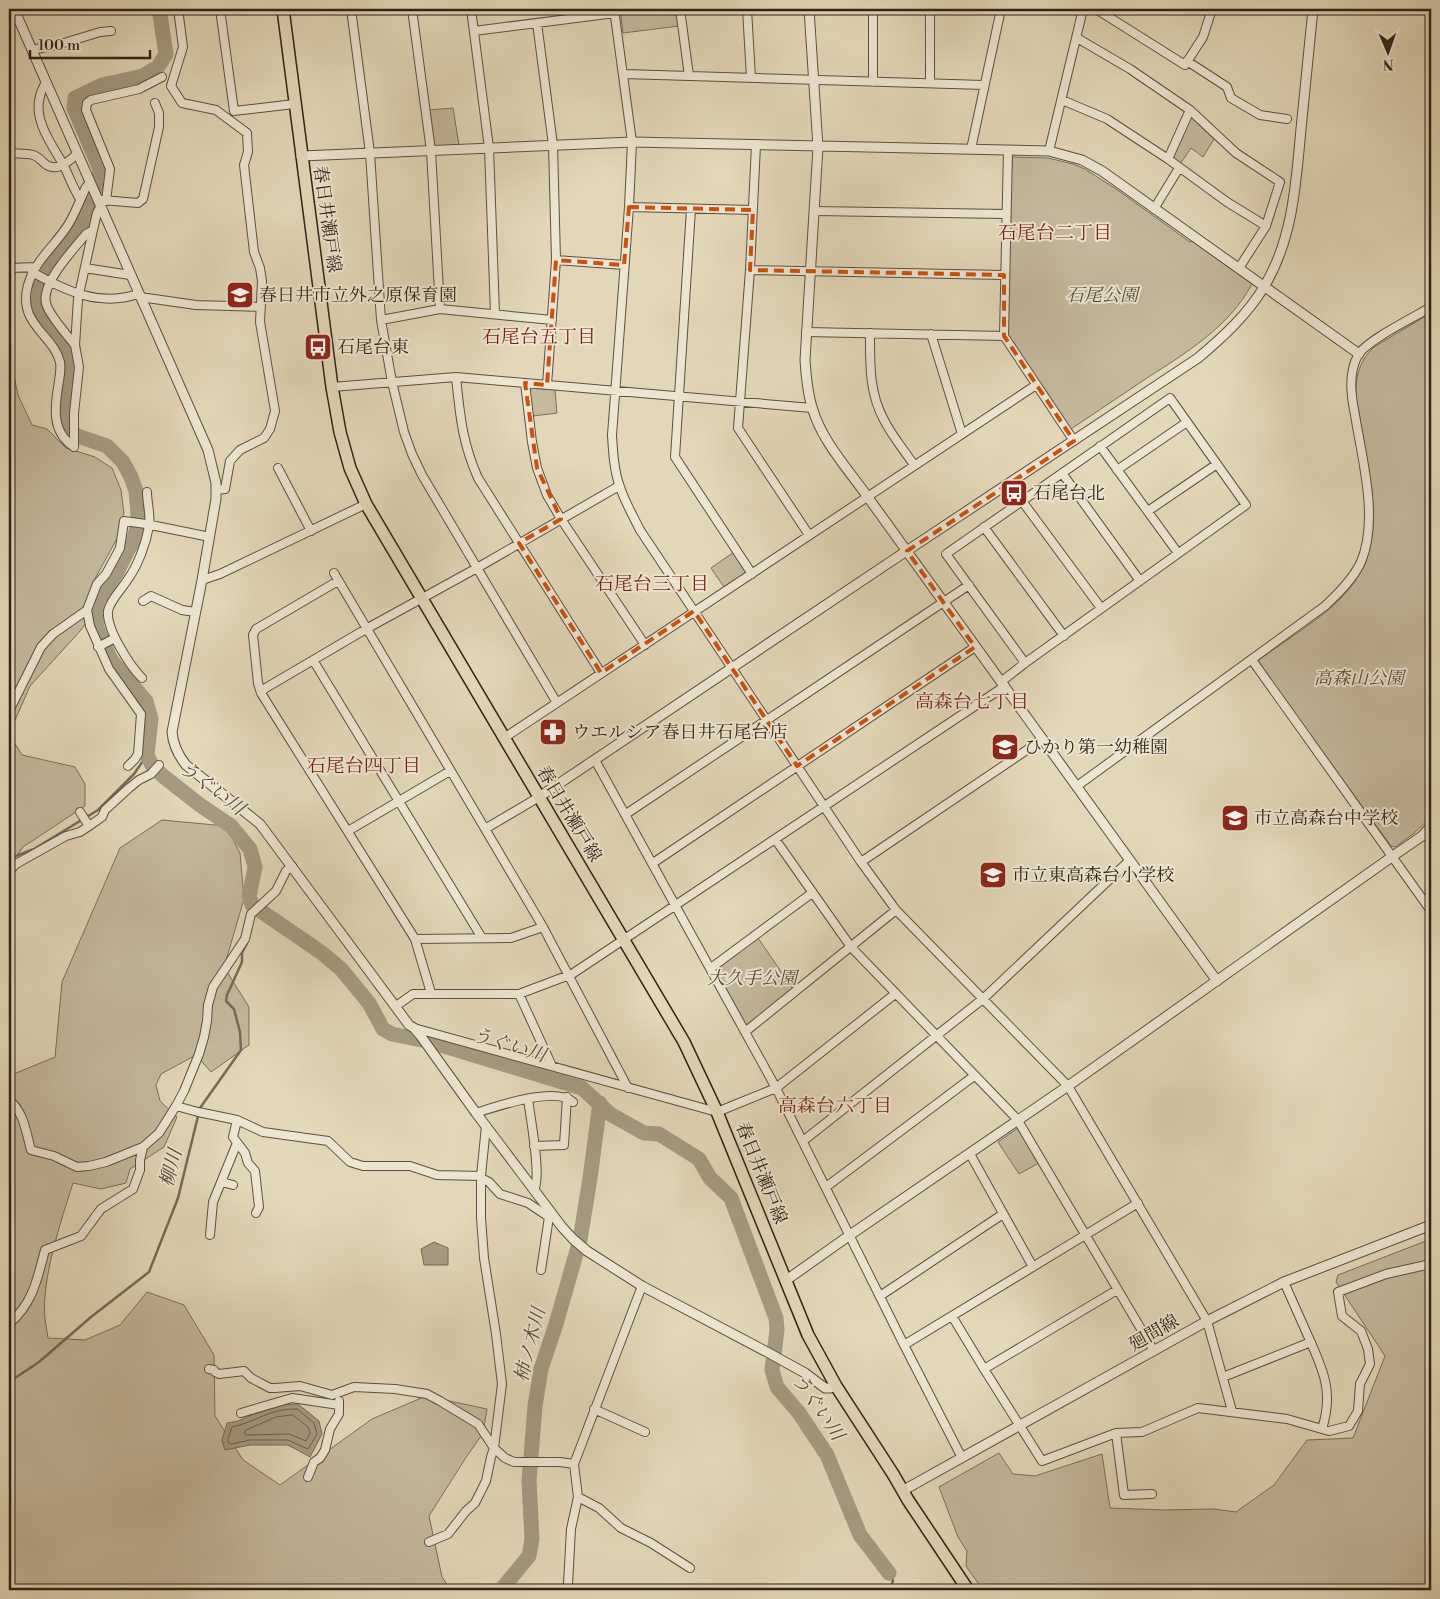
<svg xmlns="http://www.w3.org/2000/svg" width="1440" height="1599" font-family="'Libre Bodoni','Noto Serif JP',serif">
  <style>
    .green { fill: #c4b89d; stroke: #7a6e5a }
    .water { fill: #a59a81; stroke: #766a57 }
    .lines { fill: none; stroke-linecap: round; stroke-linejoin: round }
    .shore { stroke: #6a5e4c; stroke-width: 1 }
    .stream { stroke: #766a57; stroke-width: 2.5 }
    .river { stroke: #a59a81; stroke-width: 15 }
    .minor-casing { stroke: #5c503f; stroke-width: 10 }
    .tertiary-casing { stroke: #5c503f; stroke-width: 11 }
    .primary-casing { stroke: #2f2317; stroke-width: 14 }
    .minor { stroke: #ece5d1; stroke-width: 8 }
    .tertiary { stroke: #ece5d1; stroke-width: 9 }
    .primary { stroke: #e2d7b8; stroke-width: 11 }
    .marked { fill: none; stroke: #cc510e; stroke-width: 4; stroke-dasharray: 10 6; stroke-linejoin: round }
    .labels { text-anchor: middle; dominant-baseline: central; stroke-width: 4; stroke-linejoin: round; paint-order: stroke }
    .street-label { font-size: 18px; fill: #2f2317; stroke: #ece5d1 }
    .poi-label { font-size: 18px; fill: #2f2317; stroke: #ece5d1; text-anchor: start }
    .park-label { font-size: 18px; font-style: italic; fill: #544838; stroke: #ece5d1 }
    .neighbourhood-label { font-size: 19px; fill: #7a1f14; stroke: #ece5d1 }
    .water-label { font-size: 19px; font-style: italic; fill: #584d3c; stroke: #ece5d1 }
  </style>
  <rect width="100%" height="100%" fill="#e2d7b8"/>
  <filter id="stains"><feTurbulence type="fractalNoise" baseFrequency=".004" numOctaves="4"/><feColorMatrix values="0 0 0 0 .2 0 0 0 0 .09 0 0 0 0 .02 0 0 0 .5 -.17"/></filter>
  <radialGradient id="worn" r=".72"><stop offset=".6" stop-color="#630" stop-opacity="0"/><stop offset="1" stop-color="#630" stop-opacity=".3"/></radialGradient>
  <path class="green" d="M620,9h56l3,17 -56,7z
    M453,108l6,37 -23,1 -3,-3 -4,-33z
    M1190,116l24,23 -11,18 -12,-9 -11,16 -9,-6z
    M1012,157l36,1 25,6 12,5 31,20 74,53 2,-1 60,43c-23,43 -66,69 -105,94 -25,17 -51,34 -76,51l-62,-92 -2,-4z
    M1431,313v504l-18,17 -18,13 -4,-1 -133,-183 2,-4c26,-19 60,-39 82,-62 39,-40 34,-85 25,-136 -3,-21 -7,-42 -11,-63 -1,-20 3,-37 18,-51z
    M9,363l3,4 6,28 14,30 15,4 19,19 29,9 17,11 9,22 3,23 -5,22 -27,49 -2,33 -9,13 -51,56 -21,48 13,21 53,12 10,17v22l-62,41 -14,20z
    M532,388l23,2 2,23 -24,3 -4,-26z
    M734,552l12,18v3l-22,14 -13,-19z
    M162,820l64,6 14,27 4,46 -20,68 25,40v38l-38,27 -15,-17 -35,19 -5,11 4,16 17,16 -13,30 -34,22 -4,14 -25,6 -28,-6c-12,38 -32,97 -28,136 1,6 2,13 3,19l37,2 35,-15 27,-33 37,13 30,50 1,61 28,44 37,25 92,-66 54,-23 61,13 -4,24 -18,26 -36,57 13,61 9,13h-442v-514l46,-19 7,-75 58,-134z
    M758,938l35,51 -45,36 -3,-1 -29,-52 1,-3z
    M1018,1128l21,35 -20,11 -21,-32z
    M1431,1239v351h-448l-17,-24 1,-15 -9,-14 -19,-50 60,-34 14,21 22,2 67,-22 8,54 54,2 49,-1 23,3 38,-27 33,-45 46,-2 32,-82 -49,-74 2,-7z"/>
  <path class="water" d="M434,1242l14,6v17h-24l-3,-16z
    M298,1404l21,17 3,13 -12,23 -22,-12h-38l-25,5 -3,-10 5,-17 11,-2 36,-16z"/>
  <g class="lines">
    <path class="shore" d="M297,1409l17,14 3,11 -9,15 -20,-9h-38l-19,4 -3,-2v-3l4,-12c24,-5 38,-19 65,-18z
      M293,1415l15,12 2,6 -4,8 -17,-7 -42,1 -3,-2 2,-3 30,-13z"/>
    <path class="stream" d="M9,861l7,-5 18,-7 64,-39 36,-36 13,-19
      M9,1382l30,-20 52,-45 58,-45 29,-74 22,-90 41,-58 -1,-18 -6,-23 -8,-8 1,-6 15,-33v-9l6,-12
      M887,1590l4,-4 2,-5 -4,-8"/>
    <path class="river" d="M159,9l7,45 -8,13 -15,9 -41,9 -27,13 -1,10 26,61 -1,9 -11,34 -6,11 -38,51 -4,10 -2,20 7,17 17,22 8,20 -6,61 6,7 8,5 29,10 16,16 8,15 5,14 2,23 -1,13 -4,16 -5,7 -12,24 -12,17 -6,10 -3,10 2,17 14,32 35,41 5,18 -4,36 6,12 10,9 37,29 31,21 19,23 5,18 -6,29 3,9 70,48 19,16 28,34 14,26 9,5 39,8 151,46 28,26 34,19 15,1 40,25 11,19 21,20 45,120 1,12 -5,40 5,17 22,26 28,42 33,80 29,38
      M501,1590l28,-34 3,-17 -3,-58 6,-75 6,-37 15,-45 24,-84 10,-62 10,-75"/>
    <g class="minor-casing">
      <path id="minor" d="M178,9l5,38 -12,39 11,17 34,7 31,23 1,19 -4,13 10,87 6,16 2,13 -2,41 15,89 -5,18 -6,9 -24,12 -10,11 -5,28 -9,1
        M220,9l14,102 60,-7
        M351,9l19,144 11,167 11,62 12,50 8,22 10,21 135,228
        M412,9l19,142 9,158
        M471,9l18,139 6,166
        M614,9l18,133 -3,65 -17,228c1,17 2,36 8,52 5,15 13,29 20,43l221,332 35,48 172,176 139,235 25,90
        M680,9l9,67
        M747,9l4,69
        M873,9v73
        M930,9v74
        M1096,9l89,56 18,-28 9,-28
        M537,23l16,122 3,115 -9,125
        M474,31l141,-18
        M1077,38l53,31 60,41 46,43 44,29 -14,44 -27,42
        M32,50l32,-7 36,-11 11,-1
        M1187,61l40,26 4,11 29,17 27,4
        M624,74l360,11
        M46,82c-2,4 -5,9 -6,14 -7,24 12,49 23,68 6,12 10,24 17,35
        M1062,100l45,19 61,40 59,43 39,24
        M756,145l-6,125 -12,158 71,107
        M971,149l30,-140
        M1008,150l-4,186 70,105
        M1049,151l34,-142
        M9,153c8,1 16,0 24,2 4,1 7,4 10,7 12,12 24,1 34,-8
        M1168,159l22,-49
        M102,200l36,3 5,-4 16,-72v-14l-4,-10
        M106,201l4,-32 -24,-59 1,-7 4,-3 48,-11 23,-12
        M629,207l124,3
        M691,209l-16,248 77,117
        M1154,209l25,-41
        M814,211l192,3
        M556,260l68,5
        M9,268l27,-1
        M85,268l45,7
        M750,270l254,5
        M32,272c34,19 67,35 106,22
        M140,297l56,8 65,2
        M381,320l59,-11 112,11
        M806,332l198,4
        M870,333c0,30 -1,60 14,87 8,16 20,30 30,45
        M931,334l31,100
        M75,345c-7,-9 -27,-31 -29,-42 -5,-20 28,-54 40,-69l7,-4
        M456,377c4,38 6,65 22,101l123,195
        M525,383l7,59 5,26 10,27 14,24 84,126
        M332,387l124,-10 356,31
        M1170,398l76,107 -221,158 -79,-109z
        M1100,446l78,107
        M74,447c-24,-16 -19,-42 -15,-66 1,-6 2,-13 1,-19 -7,-28 -43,-38 -32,-77 7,-25 27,-39 40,-60 7,-11 12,-25 18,-38l4,-4
        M74,447v-34l5,-46 -4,-22 3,-46 15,-69 4,-17 3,-6
        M278,468l33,63
        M1117,470l70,-48
        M1062,473l78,108
        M1022,501l79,107
        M1148,511l69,-47
        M984,527l80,109
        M334,573l209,354 85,161
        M202,580l18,-6 146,-70
        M338,581l-82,48 -3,6 5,48 3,10 154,246 16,54
        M143,601l8,-5 31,14 13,2
        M87,610l3,16 19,43 32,45 -3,40 -3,5 -7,7
        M98,647l17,-9
        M313,660l169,278
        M1252,660l179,251
        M142,678c-12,-12 -36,-49 -34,-67 2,-11 14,-22 20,-32 10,-14 18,-35 21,-53 2,-10 -2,-23 -2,-34
        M1002,681l23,-18
        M261,693l3,-4 102,-60 111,-61 142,-82
        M9,711l32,-64 12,-13 34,-24 10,-26 9,-10 14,-26 4,-27 22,3 64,13
        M504,738l532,-353
        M595,760l181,328 128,257 58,113
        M1077,786l248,-180c14,-13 28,-27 36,-44 18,-43 1,-103 -6,-147 -4,-20 -7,-41 3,-60 9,-15 57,-38 73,-48
        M80,812l9,14
        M626,814l343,-229
        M485,829l54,-32
        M348,831l102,-60
        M775,839l76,108 166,172 137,232
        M861,862l182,-123
        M653,863l322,-216
        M9,871l7,-7 50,-28 14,-4 9,-6 13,-9 3,-7 24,-22 10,-8 12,-6 8,-9
        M415,939l96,-1 32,-11
        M711,968l101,-75
        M519,994l33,72
        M396,1006l17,-12h106l53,-20 433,-288
        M414,1028l303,84 59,-24 119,-94
        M745,1032l151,-122
        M528,1099c2,17 14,78 6,91
        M9,1100c15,12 17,32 22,50l23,6 23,11 12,-1 17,-4 37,-15
        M176,1106l22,6 39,8 26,12 65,9 22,21 13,4h47l27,9 44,1
        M476,1113c21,-7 80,-27 97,-11
        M237,1120l-4,17 12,16 3,10 7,8 4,36 -3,6
        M803,1141l181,-143 146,-138
        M534,1146l30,-1 3,-48
        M970,1154l63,113
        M481,1178l8,4 11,12 28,9 21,14 -8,53
        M222,1182l11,3
        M826,1187l148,-111
        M210,1235l3,-33 24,-59
        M1284,1282c8,18 16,36 24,54 15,34 26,55 14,93
        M642,1286l-68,178 4,33 21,11 22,20 30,15 39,25
        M880,1296l123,-82
        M952,1316l32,53 58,92 74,-28 26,-1 56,-24 89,11 42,12 20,-5 9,-15 2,-27 10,-20 -2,-15 -7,-18 -19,-15 -4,-24 48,-18 45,-10
        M9,1324c24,-21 28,-44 36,-74l36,-14 20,-27 32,-20 7,-19v-10l3,-13 16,-14 17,-27 8,-15 15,-37 5,-17 3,-16 1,-16 5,-18 32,-48 6,-25 25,-23 10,-20 6,-5
        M904,1345l234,-142
        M209,1369l5,1 1,2 4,2 25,-3 7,7 19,10h5l25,-2 32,9 22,-8 41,2 32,5 13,7 38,23 16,24 11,10 9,4h46l14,2
        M984,1369l133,-79
        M1223,1377l88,-35
        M594,1409l51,23
        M241,1413l51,-15 47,7
        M1116,1433l8,62 28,-1
        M308,1477l6,-15 6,-4 5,-8 5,-21 9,-15v-13
        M429,1542l19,-8 18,-23 9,-8 11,-22 5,-24 3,-9 8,-64 -6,-50 -12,-76 -3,-40v-42l5,-50
        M568,1584l3,-55 7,-32"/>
    </g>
    <g class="tertiary-casing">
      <path id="tertiary" d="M14,9l194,441 8,33v16l-14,81 -30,152c1,12 6,23 14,33l74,59 149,201 5,3 6,7 56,78 86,114 11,12 14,12 55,35 125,66 38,21 20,15h5l6,-2
        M809,9l9,138 -13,213c1,15 2,31 7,47 9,33 36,62 55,89l350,485
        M301,156l331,-14 417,9 33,9 20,11 257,183
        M539,797l357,-239 302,-200c25,-21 49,-43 66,-71 29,-48 32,-104 37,-158 4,-40 8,-80 12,-120
        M785,1281l65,-46 218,-149 325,-230 29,-20 9,-10
        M902,1491l305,-170 77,-39 147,-57"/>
    </g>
    <g class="primary-casing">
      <path id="primary" d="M283,9l49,378 8,45 10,36 16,36 318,538 33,70 91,223 28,51 57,88 15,26 60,90"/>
    </g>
    <use href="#minor" class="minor"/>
    <use href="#tertiary" class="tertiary"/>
    <use href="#primary" class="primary"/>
  </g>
  <path class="marked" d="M629,207l124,3 -3,60 254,5v61l70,105 -167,110 68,96 -178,119 -103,-155 -93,62 -82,-130 42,-24 -24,-51 -12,-85 22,2 9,-125 68,5z"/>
  <defs>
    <g id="school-square" transform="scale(1.4375)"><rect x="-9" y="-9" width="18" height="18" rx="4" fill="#8f2418" stroke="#ece5d1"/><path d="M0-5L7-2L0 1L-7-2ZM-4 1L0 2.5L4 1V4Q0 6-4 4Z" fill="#fff"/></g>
    <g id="bus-square" transform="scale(1.4375)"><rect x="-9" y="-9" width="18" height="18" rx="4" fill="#8f2418" stroke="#ece5d1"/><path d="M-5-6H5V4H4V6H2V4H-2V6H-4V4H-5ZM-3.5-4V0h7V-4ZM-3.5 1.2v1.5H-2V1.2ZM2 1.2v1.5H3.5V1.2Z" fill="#fff"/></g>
    <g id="pharmacy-square" transform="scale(1.4375)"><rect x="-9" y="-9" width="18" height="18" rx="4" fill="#8f2418" stroke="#ece5d1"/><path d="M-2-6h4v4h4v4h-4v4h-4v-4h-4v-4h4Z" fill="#fff"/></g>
  </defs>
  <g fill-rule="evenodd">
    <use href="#school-square" x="240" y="295"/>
    <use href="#bus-square" x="318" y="347"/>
    <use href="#bus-square" x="1014" y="493"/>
    <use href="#pharmacy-square" x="553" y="732"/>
    <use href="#school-square" x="1005" y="747"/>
    <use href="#school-square" x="1235" y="818"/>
    <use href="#school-square" x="993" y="875"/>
  </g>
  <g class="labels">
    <g class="street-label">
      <text transform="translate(327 219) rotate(82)">春日井瀬戸線</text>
      <text transform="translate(569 814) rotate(59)">春日井瀬戸線</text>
      <text transform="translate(761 1173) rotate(68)">春日井瀬戸線</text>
      <text transform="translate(1154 1333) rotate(-30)">廻間線</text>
    </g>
    <g class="poi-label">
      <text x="259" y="295">春日井市立外之原保育園</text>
      <text x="337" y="347">石尾台東</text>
      <text x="1033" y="493">石尾台北</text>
      <text x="572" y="732">ウエルシア春日井石尾台店</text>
      <text x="1024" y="747">ひかり第一幼稚園</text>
      <text x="1254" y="818">市立高森台中学校</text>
      <text x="1012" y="875">市立東高森台小学校</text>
    </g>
    <g class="park-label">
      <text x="1102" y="295">石尾公園</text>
      <text x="1359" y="678">高森山公園</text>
      <text x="752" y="978">大久手公園</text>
    </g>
    <g class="neighbourhood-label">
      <text x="1055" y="233">石尾台二丁目</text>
      <text x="539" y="337">石尾台五丁目</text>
      <text x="652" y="584">石尾台三丁目</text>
      <text x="972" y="702">高森台七丁目</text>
      <text x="364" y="766">石尾台四丁目</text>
      <text x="835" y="1106">高森台六丁目</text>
    </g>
    <g class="water-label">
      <text transform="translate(212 788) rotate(37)">うぐい川</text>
      <text transform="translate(509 1045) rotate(17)">うぐい川</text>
      <text transform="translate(171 1168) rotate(-75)">柳川</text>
      <text transform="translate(530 1345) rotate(-76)">柿ノ木川</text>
      <text transform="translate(818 1407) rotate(56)">うぐい川</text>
    </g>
  </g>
  <rect width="1440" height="1599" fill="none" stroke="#e2d7b8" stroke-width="30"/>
  <rect x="10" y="10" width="1420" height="1579" fill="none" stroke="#2f2317" stroke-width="2.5"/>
  <rect x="15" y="15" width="1410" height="1569" fill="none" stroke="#2f2317"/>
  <g transform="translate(1388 52) rotate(178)" stroke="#ece5d1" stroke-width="4" paint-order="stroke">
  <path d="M0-4L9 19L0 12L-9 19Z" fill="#2f2317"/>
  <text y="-8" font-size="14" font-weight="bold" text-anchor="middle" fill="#2f2317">N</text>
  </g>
  <path d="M30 50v8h120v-8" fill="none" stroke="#2f2317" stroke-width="2.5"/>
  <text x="38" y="50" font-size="15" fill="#2f2317" stroke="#ece5d1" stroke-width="4" paint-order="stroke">100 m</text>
  <rect width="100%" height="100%" filter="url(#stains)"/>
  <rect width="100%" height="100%" fill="url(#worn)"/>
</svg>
